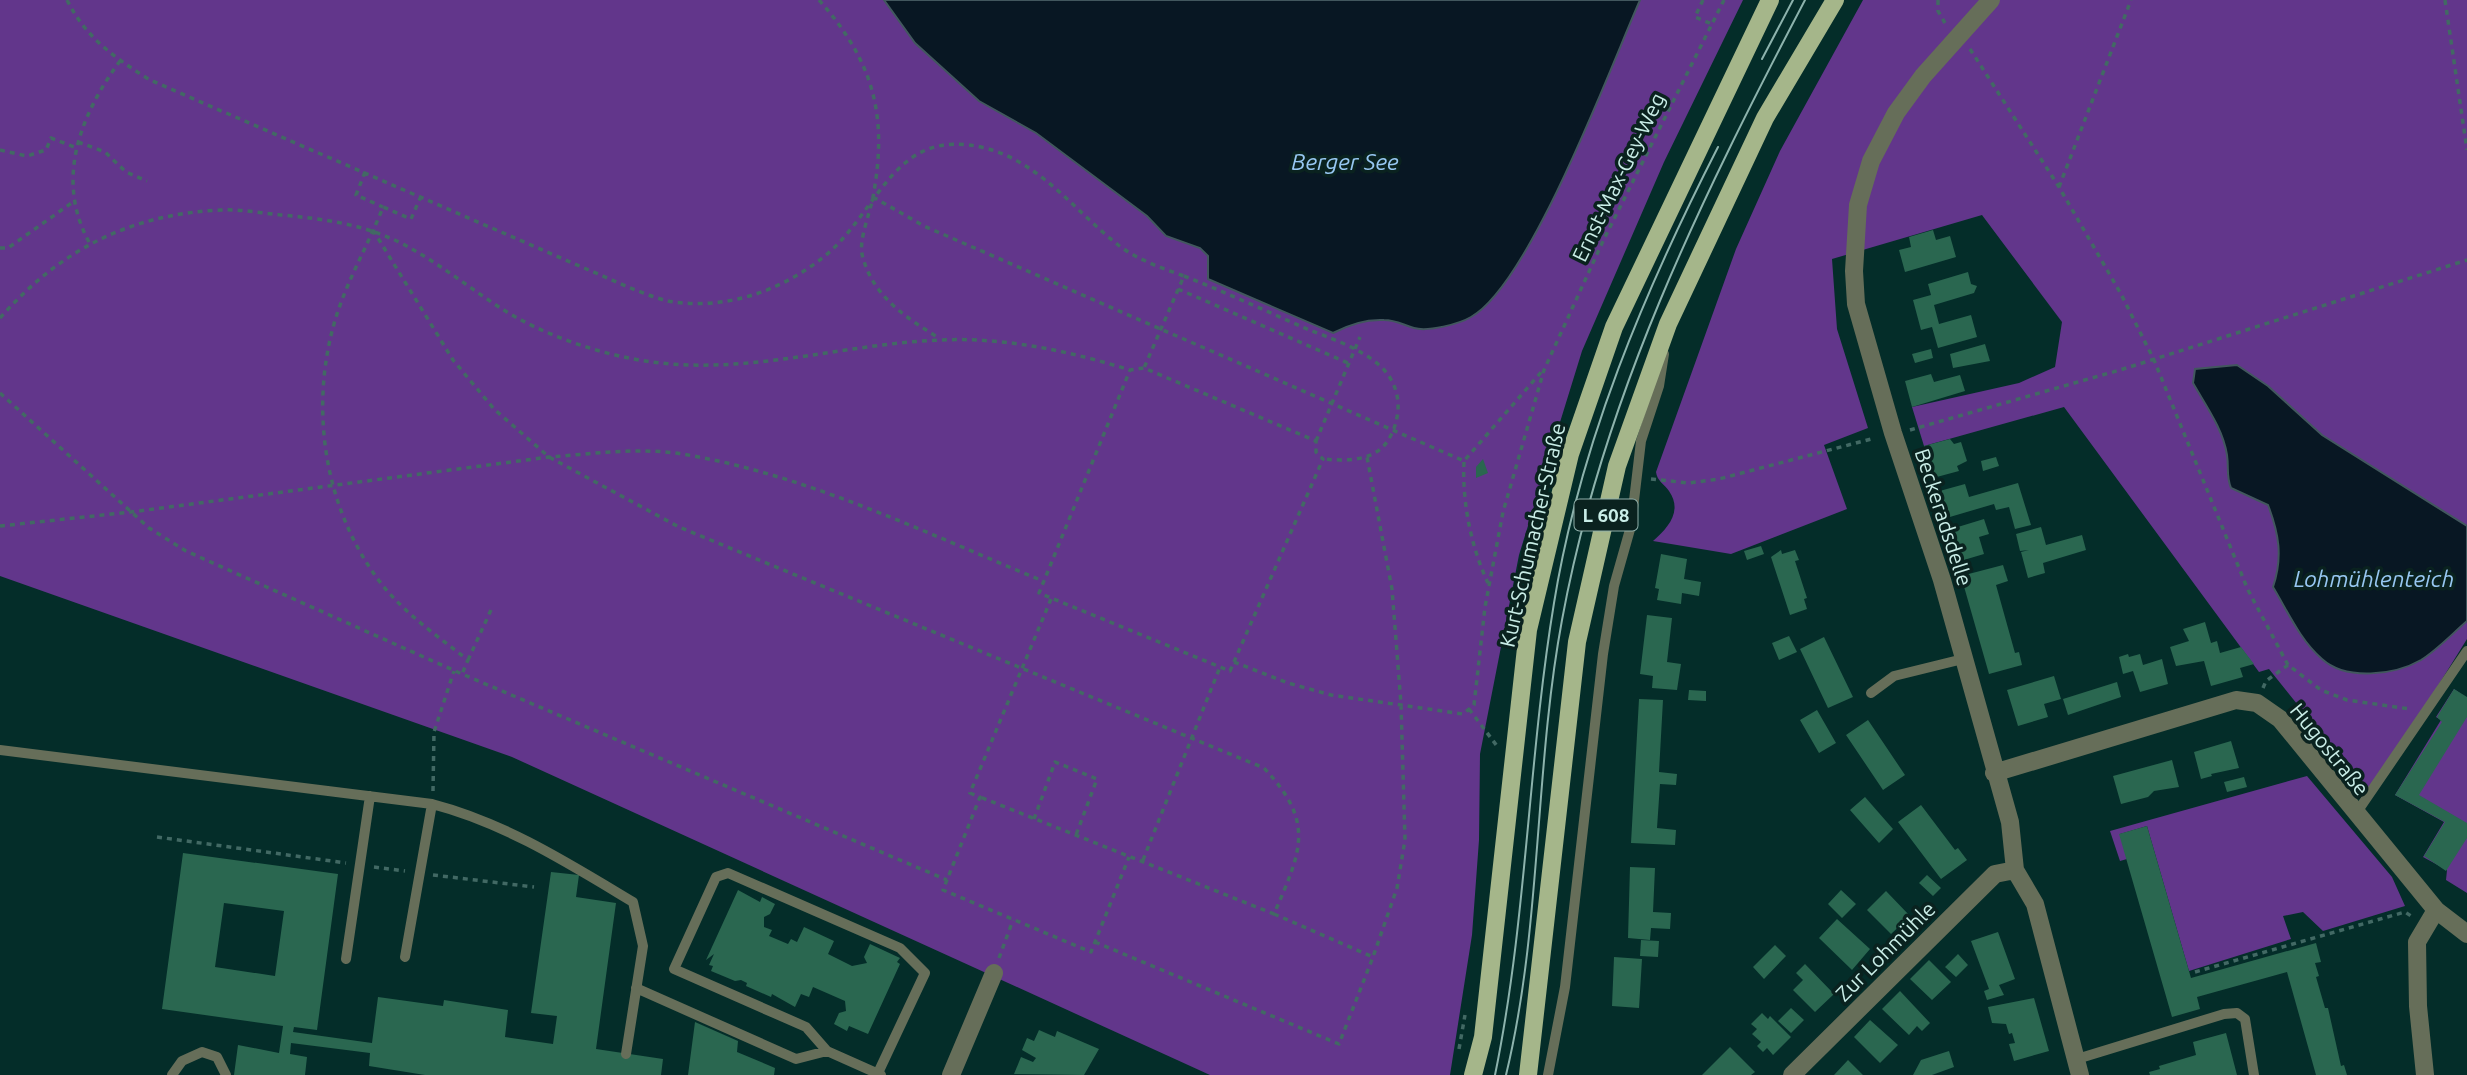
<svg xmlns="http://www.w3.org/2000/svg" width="2467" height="1075" font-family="Ubuntu,sans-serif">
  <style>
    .green { fill: #62368b }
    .water { fill: #081723; stroke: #42575e; stroke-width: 2 }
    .building { fill: #2a6750; fill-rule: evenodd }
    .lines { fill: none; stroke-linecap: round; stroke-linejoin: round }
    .path { stroke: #426964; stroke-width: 3.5; stroke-dasharray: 5 5; stroke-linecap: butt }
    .lane { stroke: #666e59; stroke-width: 10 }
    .street { stroke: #666e59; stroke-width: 18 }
    .primary { stroke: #a5b68a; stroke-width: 18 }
    .tram { stroke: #8db3ad; stroke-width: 2 }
    .labels { text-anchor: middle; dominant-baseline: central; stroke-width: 7; stroke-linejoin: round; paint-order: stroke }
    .shield { fill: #0a221f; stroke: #90b0ab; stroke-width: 2 }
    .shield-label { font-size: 19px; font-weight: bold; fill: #c9ede7 }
    .street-label { font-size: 21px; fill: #c9ede7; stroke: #0a221f }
    .water-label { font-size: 23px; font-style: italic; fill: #97c7f1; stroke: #0a221f }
  </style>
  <rect width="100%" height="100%" fill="#042d29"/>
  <path class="green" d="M0,0h1743l-79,162 -82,189 -63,204 -39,199 -1,86 -7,95 -22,140h-240l-698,-318 -512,-181z
    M1863,0h604v639l-97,156 -101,-126 -10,3 -195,-265 -140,39 -12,-39 107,-24 36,-16 7,-45 -80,-107 -150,44 5,70 31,99 -44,17 23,64 -116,45 -78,-13c15,-13 30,-30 16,-50 -5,-7 -12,-10 -13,-19l80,-223 44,-98z
    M2454,689l13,9v195l-21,-13 1,-10 -24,-13 21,-35 -49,-27 46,-75 -5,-3z
    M2307,776l85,101 13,29 -82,25 -20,-19 -20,4 8,23 -102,32 -42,-145 -27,8 7,25 -7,2 -10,-30z"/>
  <path class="water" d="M884,0h756c-30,68 -110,284 -169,317 -12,7 -43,15 -57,11 -11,-3 -18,-8 -30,-8 -18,-1 -36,5 -51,13l-125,-54v-23l-8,-8 -34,-12 -19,-20 -111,-83 -57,-32 -64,-58z
    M2237,365l31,21 54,49 145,91v95c-15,13 -30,29 -46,39 -26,15 -75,21 -99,-1 -22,-19 -34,-47 -49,-72 10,-30 6,-53 -5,-82l-37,-17c-5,-12 -2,-20 -4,-33 -4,-26 -21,-49 -34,-72l2,-14z"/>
  <path class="building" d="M1933,230l3,10 14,-4 6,21 -51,15 -6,-22 12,-3 -2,-10z
    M1968,272l3,12 6,2 -3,7 -40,12 5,19 32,-9 6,22 -39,11 -6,-21 -11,3 -8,-30 18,-5 -3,-11z
    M1985,344l5,17 -37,7 -3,-14z
    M1931,349l2,9 -18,5 -3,-9z
    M1931,374l3,8 26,-7 5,16 -53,16 -7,-26z
    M1950,439l4,5 7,-2 6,19 -10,5 2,5 -26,7 -9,-32z
    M1996,457l3,9 -16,5 -2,-10z
    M1483,459l5,14 -12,5v-11z
    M2018,483l13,42 -16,4 -6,-22 -13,3 -2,-6 -51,15 -7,-27 29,-8 4,13z
    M1984,519l5,15 -10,3 5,17 -27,8 -9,-32z
    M2041,527l5,18 36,-10 4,15 -43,13 2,10 -17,5 -7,-26 8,-2 -9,1 -4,-17z
    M1761,546l3,8 -17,6 -3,-9z
    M1781,550l1,4 13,-4 4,10 -4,1 12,37 -3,1 3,10 -17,6 -19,-58z
    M1661,554l26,5 -3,20 17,3 -2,14 -17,-3 -1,11 -24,-4 2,-11 -4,-1z
    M2003,565l5,16 -12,4 19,68 4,-1 3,13 -33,9 -28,-98z
    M1647,615l25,3 -5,44 14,2 -4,26 -25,-2 1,-12 -13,-2z
    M2205,622l6,21 6,-2 3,12 21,-6 13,17 -14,4 3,9 -32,9 -7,-25 -28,5 -6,-19 19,-6 -6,-12z
    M1789,636l8,16 -18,8 -7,-17z
    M1824,637l29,60 -25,11 -28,-59z
    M2128,654l1,3 11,-3 3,11 19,-6 6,25 -28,8 -7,-21 -10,3 -4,-17z
    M2054,676l7,23 -17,5 4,13 -30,9 -11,-36z
    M2117,682l4,15 -53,18 -5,-16z
    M2454,689l13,8v20l-48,78 48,28v15l-21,33 -22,-15 21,-34 -50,-27 47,-73 -5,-5z
    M1689,690l17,1v10l-18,-1z
    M1639,699l24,1 -4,72 18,2 -1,11 -16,-1 -3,44 19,2 -1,15 -44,-2z
    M1817,710l19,33 -17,10 -19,-33z
    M1868,720l37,55 -22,15 -37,-55z
    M2231,741l8,27 -28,6 1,2 -11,3 -7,-27z
    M2172,760l7,27 -25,4 -6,6 -27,7 -8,-28z
    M2244,777l3,10 -20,5 -3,-10z
    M1865,797l28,32 -14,14 -29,-33z
    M1921,805l34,45 3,-2 9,12 -26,19 -43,-57z
    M2147,826l44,152 125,-35 5,19 -6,1 4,13 -3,1 9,31h3l13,58 3,-1 3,10h-31l-29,-103 -90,25 3,12 -28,8 -53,-183z
    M183,853l155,21 -21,156 -23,-3 -1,5 79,11 6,-46 65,9 1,-6 64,10 -3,27 48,7 4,-28 -26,-3 20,-141 28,3 -3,22 40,6 -20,146 67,10 -2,16h-236l-56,-9 1,-13 -79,-10 -1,11 17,3 -2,18h-71l4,-30 41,8 4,-27 -121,-17zM224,903l60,8 -9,65 -60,-9z
    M1630,867l25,1 -2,44 18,1 -1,16 -19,-1 -1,12 -22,-2z
    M1927,875l14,13 -8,8 -14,-13z
    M738,890l22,12 2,-5 13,7 -5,10 -6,3v10l8,3 -3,6 19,8 3,-5 6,3 7,-15 30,14 -6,13 24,12 15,-3 -3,-6 6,-13 30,14 -3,4 3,2 -32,70 -19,-8 -2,5 -13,-7 5,-11 7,-2 -1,-10 -32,-14 -4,10 -8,-3 -6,13 -23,-13 -1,3 -25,-11 1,-3 -6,-3 -6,1 -24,-10 2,-5 -4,-1 5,-11 -8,6z
    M1841,890l15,14 -14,14 -14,-14z
    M1886,891l24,25 -19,18 -24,-24z
    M1837,919l33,30 -18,21 -33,-32z
    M1998,932l17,47 -16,6 5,10 -17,5 -3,-9 5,-2 -18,-48z
    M1641,940l18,1 -1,16 -18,-1z
    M1775,945l11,11 -22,23 -11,-12z
    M1958,954l10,11 -12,12 -11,-10z
    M1614,957l28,2 -3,49 -27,-2z
    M1929,960l22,22 -19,18 -22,-21z
    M1805,964l29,30 -19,18 -22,-22 10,-10 -7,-7z
    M1900,991l30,32 -8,8 -5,-5 -8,9 -27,-26z
    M2034,998l15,53 -35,10 -5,-17 6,-1 -3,-10 -3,1 -3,-10 -14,-1 -4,-16z
    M1791,1008l13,12 -13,13 -13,-12z
    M1762,1013l6,6 2,-3 21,21 -18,18 -6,-7 -4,4 -6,-6 4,-4 -9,-8 5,-5 -6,-5z
    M1870,1020l28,25 -18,18 -26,-26z
    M695,1022l43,19 -1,11 38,16 -1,7h-86z
    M1039,1030l16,7 2,-6 42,18 -15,26 -70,-1 7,-17 12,5 3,-4 -14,-8 5,-12 7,3z
    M2226,1033l11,42h-87l-1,-3 11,-3 -1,-3 37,-11 -3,-13z
    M1730,1047l25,25 -4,3h-49z
    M1949,1051l5,16 -22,8h-19l8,-15z
    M1848,1060l15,15h-29z"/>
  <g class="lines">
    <path class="path" d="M67,0c19,38 48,58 83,80l478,207c13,5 27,11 40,14 57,10 114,-10 158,-46 54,-45 68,-130 159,-107 55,14 90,63 132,96 19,15 44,24 67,32l-40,92
      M819,0c55,62 69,116 54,197 -3,16 -14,42 -11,57 10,42 43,63 77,84
      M1703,0l-8,17 17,7
      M1938,0v11l7,12
      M2445,0l22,150
      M1970,49l89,138 62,107 33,66 94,230 40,75 33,25 26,10 63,9
      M78,142l27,10 21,20 21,9
      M0,150l27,6 19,-6 5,-12 26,10
      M365,172l-9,23 27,12
      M2059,187l72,-187
      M421,196l-10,23 -28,-12c-14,36 -34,70 -46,107 -28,87 -15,189 40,264 24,33 59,57 91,82l-6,14
      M873,197l51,29 540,235 79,-91
      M373,230l80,130 41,49 55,48 130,70 585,241c52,55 37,83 10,146l-294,-117
      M89,242c-34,-62 -9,-127 31,-181
      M0,248h8l65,-46
      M1184,276c41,16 82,35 123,53 23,9 53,19 72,36 22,19 24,48 11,72 -13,25 -43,24 -67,22
      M1178,289l170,74
      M0,318c60,-68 130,-104 221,-108 19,-1 40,3 60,5 44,4 82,9 122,29 34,18 64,42 96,63 43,28 102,48 153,55 97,13 191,-18 288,-22 65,-3 129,11 190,30l14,-2 172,73v11l7,7 -93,212 -191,-78 91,-223
      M0,393l149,135 37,23 276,123 485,206
      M1910,430l210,-60 347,-110
      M1316,441l44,-104
      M1464,462c-2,40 7,85 24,121
      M1651,479l38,4 30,-4 156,-41
      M0,526l131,-14 418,-55c43,-3 89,-10 133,-3 123,20 246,80 361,127
      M1051,599l-81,194 10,4 -37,93 148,62 38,-95
      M468,660l23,-50
      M1234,662l54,21 43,12 132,19 11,-9 11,-98 18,-95 41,-142 59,-129 121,-241
      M2263,688l3,-7 22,-16
      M1469,709l28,37
      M433,791l1,-59 20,-61
      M1034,819l21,-57 42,17 -21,56
      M157,837l189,26
      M1143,860l77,-193
      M374,867l31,4
      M433,875l101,12
      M1274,914l99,43 24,-69 8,-48 -4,-136 -9,-115 -25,-132
      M1095,942l244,102 34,-87
      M999,958l14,-38
      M2195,972l210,-60 6,4
      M1459,1049l6,-34"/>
    <path class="lane" d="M1871,693l23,-17 69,-17
      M0,750l432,54 -27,153
      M432,804c73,19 136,59 201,98l10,44 -17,108
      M2355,815l112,-164
      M346,959l24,-163
      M636,988l160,71 31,-8 54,24
      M827,1051l-21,-24 -132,-58 42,-92 12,-4 172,75 25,25 -47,100
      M2077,1059l147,-45 13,-1 8,6 9,56
      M172,1075l10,-14 20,-9 15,5 9,18
      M1548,1075l17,-88 38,-333 11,-68 17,-60 10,-85 18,-55 5,-32"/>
    <path class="street" d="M1991,0l-68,76 -27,37 -25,48 -13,44 -4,66 2,33 37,129 49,147 68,242 5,48 20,34 45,171
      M1994,773l242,-73 21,3 23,16 156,191 31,24
      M951,1075l43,-102
      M1792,1075l203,-201 20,-4
      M2425,1075l-7,-69 -1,-64 19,-32"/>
    <path class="primary" d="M1473,1075l10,-38 45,-407 42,-176 44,-127 156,-327
      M1528,1075l49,-433 40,-176 51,-142 97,-206 70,-118"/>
    <path class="tram" d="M1762,59l31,-59
      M1495,1075c32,-156 33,-315 59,-472 26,-160 91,-313 164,-456
      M1506,1075c36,-149 28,-305 56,-455 41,-223 139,-421 243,-620"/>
  </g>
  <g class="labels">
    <rect class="shield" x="1574.5" y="499.5" width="63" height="31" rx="5"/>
    <g class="shield-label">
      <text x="1606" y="515">L 608</text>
    </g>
    <g class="street-label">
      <text transform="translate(1618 177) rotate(-64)">Ernst-Max-Gey-Weg</text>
      <text transform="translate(1944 517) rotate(72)">Beckeradsdelle</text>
      <text transform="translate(1532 535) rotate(-77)">Kurt-Schumacher-Straße</text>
      <text transform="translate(2330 749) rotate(51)">Hugostraße</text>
      <text transform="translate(1885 951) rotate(-45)">Zur Lohmühle</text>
    </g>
    <g class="water-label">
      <text x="1345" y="161">Berger See</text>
      <text x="2374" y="578">Lohmühlenteich</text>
    </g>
  </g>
</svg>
